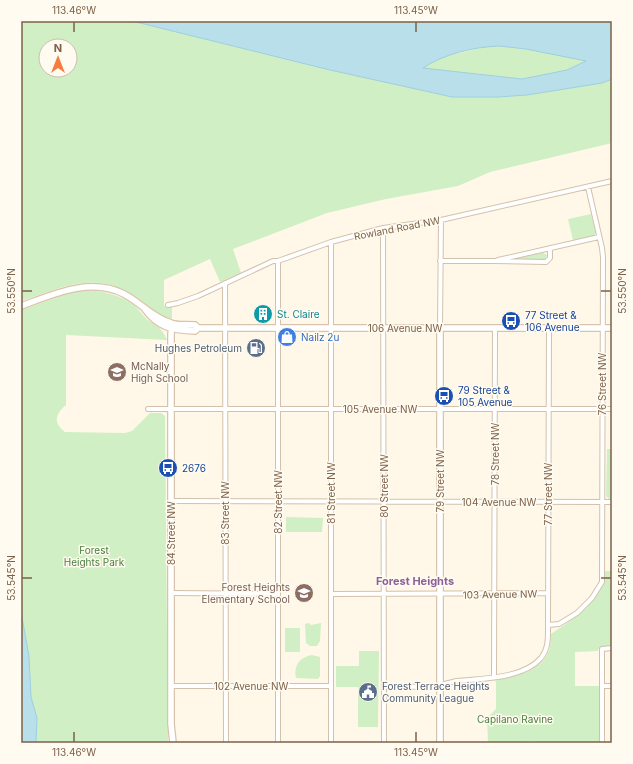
<svg xmlns="http://www.w3.org/2000/svg" width="633" height="764" font-family="Inter,sans-serif">
  <style>
    .green { fill: #d1efc4; fill-rule: evenodd }
    .water { fill: #b9dfeb; stroke: #9ecede; fill-rule: evenodd }
    .lines { fill: none; stroke-linecap: round; stroke-linejoin: round }
    .street-casing { stroke: #d3c1ac; stroke-width: 6 }
    .secondary-casing { stroke: #d9c4ab; stroke-width: 8 }
    .street { stroke: #fff; stroke-width: 4 }
    .secondary { stroke: #fff; stroke-width: 5.5 }
    .ticks { fill: none; stroke: #7d6148; stroke-width: 1.5 }
    .labels { text-anchor: middle; dominant-baseline: central; stroke-width: 3; stroke-linejoin: round; paint-order: stroke }
    .street-label { font-size: 10px; fill: #7d6148; stroke: #fffbf1 }
    .culture-label { font-size: 10px; fill: #0d838f; stroke: #fffbf1; text-anchor: start }
    .transit-label { font-size: 10px; fill: #164399; stroke: #fffbf1; text-anchor: start }
    .shop-label { font-size: 10px; fill: #366cbe; stroke: #fffbf1; text-anchor: start }
    .service-label { font-size: 10px; fill: #4e5e75; stroke: #fffbf1; text-anchor: end }
    .education-label { font-size: 10px; fill: #785e54; stroke: #fffbf1; text-anchor: start }
    .park-label { font-size: 10px; fill: #487e3c; stroke: #fffbf1 }
    .neighbourhood-label { font-size: 11px; font-weight: bold; fill: #8c6099; stroke: #fffbf1 }
    .neatline { fill: none; stroke: #7d6148; stroke-width: 1.5 }
    .ticks-label { font-size: 10px; text-anchor: middle; fill: #7d6148 }
  </style>
  <rect width="100%" height="100%" fill="#fff8e8"/>
  <path class="green" d="M21,21h111l198,49 122,27h46l29,-2 75,-12 10,-4v64l-122,29 -32,14 -72,13 -59,14 -94,36 8,24 -21,9 -10,-23 -46,21v26l8,1v12c-17,-5 -27,-15 -42,-25 -37,-24 -71,-5 -109,7zM46,46h24v24h-24z
    M499,46l27,3 61,12 -20,9 -45,9 -100,-11 20,-11 42,-10z
    M591,214l5,19 -2,3 -21,4 -5,-21z
    M542,252l5,3 -1,4 -2,2 -27,-1v-2z
    M85,290c17,1 33,4 48,14 5,4 9,11 15,16 10,8 13,6 19,20l-101,-5v70c-11,9 -13,18 -1,27l60,1 7,-2 18,-18h11l4,3 3,327h-132l1,-25 -6,-21 -2,-41 -8,-44v-302l48,-17z
    M607,449h5v50h-3l-3,-3z
    M286,517l37,1 -1,14h-36z
    M605,571h7v76l-14,2v2l-23,1v34h24v57h-62v-2l-49,2 -1,-25 9,-9v-26l-1,-4c21,-2 49,-8 55,-32 1,-4 0,-9 1,-13 23,-16 52,-32 54,-63z
    M309,623l2,2 10,-2 -1,18 -3,5h-7l-4,-3 -1,-19z
    M285,628h15v24h-15z
    M359,651h20l-1,76h-20v-40h-22v-21h23z
    M312,655l8,2v19l-2,3 -22,-1c-3,-12 4,-21 16,-23z"/>
  <path class="water" d="M132,21h480v58l-10,4 -75,12 -29,2h-46l-122,-27zM499,46l27,3 60,12 -19,9 -45,9 -99,-11c21,-14 50,-21 76,-22z
    M21,612l8,44 2,41 6,21 -1,25h-15z"/>
  <g class="lines">
    <g class="street-casing">
      <path id="street" d="M383,228l1,515
        M498,260l101,-23
        M440,261h52l54,1 4,-4v-10
        M225,283l1,460
        M168,305l10,-2 20,-7 75,-35h5l53,-19 52,-14 58,-8 171,-39
        M440,328l1,-108
        M148,409h464
        M171,501l441,1
        M171,593l107,1
        M331,594l217,-1
        M548,625l11,-1 18,-11 15,-15 10,-16 1,-325 -1,-9 -14,-61
        M494,676l1,-348
        M171,686h160
        M384,686c16,0 36,2 52,0 7,-1 14,-4 21,-5 26,-3 66,-2 84,-23 8,-10 7,-22 7,-33l1,-297
        M602,686h10
        M278,743v-482
        M331,743v-501
        M602,743v-94l10,-1"/>
    </g>
    <g class="secondary-casing">
      <path id="secondary" d="M21,306c33,-12 69,-29 103,-12 17,9 29,24 47,29 8,3 16,1 24,2l3,3
        M144,308c14,20 28,22 51,23l3,-3h414
        M172,324l-1,10v390l2,19
        M440,743v-415"/>
    </g>
    <use href="#street" class="street"/>
    <use href="#secondary" class="secondary"/>
  </g>
  <path class="ticks" d="M74,22v10M416,22v10M22,291h10M601,291h10M22,578h10M601,578h10M74,732v10M416,732v10"/>
  <defs>
    <g id="building-disc" transform="scale(1)"><circle r="9.5" fill="#0f9aa8" stroke="#fffbf1"/><path d="M-4-6H4V6H1V3H-1V6H-4ZM-2.5-4.3h1.7v1.8h-1.7ZM.8-4.3h1.7v1.8H.8ZM-2.5-1h1.7V.8h-1.7ZM.8-1h1.7V.8H.8Z" fill="#fff"/></g>
    <g id="bus-disc" transform="scale(1)"><circle r="9.5" fill="#1a4fb4" stroke="#fffbf1"/><path d="M-5-6H5V4H4V6H2V4H-2V6H-4V4H-5ZM-3.5-4V0h7V-4ZM-3.5 1.2v1.5H-2V1.2ZM2 1.2v1.5H3.5V1.2Z" fill="#fff"/></g>
    <g id="shop-disc" transform="scale(1)"><circle r="9.5" fill="#3f7fe0" stroke="#fffbf1"/><path d="M-5-2.5h2.3a2.7 3.5 0 0 1 5.4 0H5L5.5 6h-11ZM-1.5-2.5h3a1.5 2.3 0 0 0-3 0Z" fill="#fff"/></g>
    <g id="fuel-disc" transform="scale(1)"><circle r="9.5" fill="#5c6f8a" stroke="#fffbf1"/><path d="M-5.5-6h7V0h2V4h1.3V-2.5L3-4.5l.8-.8L6-3V5H2.5V1h-1V6h-7ZM-4.2-4.7v3.2H.2V-4.7Z" fill="#fff"/></g>
    <g id="school-disc" transform="scale(1)"><circle r="9.5" fill="#8d6e63" stroke="#fffbf1"/><path d="M0-5L7-2L0 1L-7-2ZM-4 1L0 2.5L4 1V4Q0 6-4 4Z" fill="#fff"/></g>
    <g id="civic-disc" transform="scale(1)"><circle r="9.5" fill="#5c6f8a" stroke="#fffbf1"/><path d="M-.6-6.5H3V-4.5H.6V-3L4-1V1h2V6H-6V1h2V-1L-.6-3ZM-1.2 2.5V6h2.4V2.5Z" fill="#fff"/></g>
  </defs>
  <g fill-rule="evenodd">
    <use href="#building-disc" x="263" y="314"/>
    <use href="#bus-disc" x="511" y="321"/>
    <use href="#shop-disc" x="287" y="337"/>
    <use href="#fuel-disc" x="256" y="348"/>
    <use href="#school-disc" x="117" y="372"/>
    <use href="#bus-disc" x="444" y="396"/>
    <use href="#bus-disc" x="168" y="468"/>
    <use href="#school-disc" x="304" y="593"/>
    <use href="#civic-disc" x="368" y="692"/>
  </g>
  <g class="labels">
    <g class="street-label">
      <text transform="translate(397 228) rotate(-11)">Rowland Road NW</text>
      <text x="405" y="328">106 Avenue NW</text>
      <text transform="translate(602 384) rotate(-90)">76 Street NW</text>
      <text x="380" y="409">105 Avenue NW</text>
      <text transform="translate(495 454) rotate(-90)">78 Street NW</text>
      <text transform="translate(440 481) rotate(-90)">79 Street NW</text>
      <text transform="translate(384 486) rotate(-90)">80 Street NW</text>
      <text transform="translate(331 493) rotate(-90)">81 Street NW</text>
      <text transform="translate(548 494) rotate(-90)">77 Street NW</text>
      <text transform="translate(278 502) rotate(-90)">82 Street NW</text>
      <text x="499" y="502">104 Avenue NW</text>
      <text transform="translate(225 513) rotate(-90)">83 Street NW</text>
      <text transform="translate(171 533) rotate(-90)">84 Street NW</text>
      <text transform="translate(500 594) rotate(-1)">103 Avenue NW</text>
      <text x="251" y="686">102 Avenue NW</text>
    </g>
    <g class="culture-label">
      <text x="277" y="314">St. Claire</text>
    </g>
    <g class="transit-label">
      <text x="525" y="315">77 Street &amp;<tspan x="525" dy="12">106 Avenue</tspan></text>
      <text x="458" y="390">79 Street &amp;<tspan x="458" dy="12">105 Avenue</tspan></text>
      <text x="182" y="468">2676</text>
    </g>
    <g class="shop-label">
      <text x="301" y="337">Nailz 2u</text>
    </g>
    <g class="service-label">
      <text x="242" y="348">Hughes Petroleum</text>
      <text x="382" y="686" text-anchor="start">Forest Terrace Heights<tspan x="382" dy="12">Community League</tspan></text>
    </g>
    <g class="education-label">
      <text x="131" y="366">McNally<tspan x="131" dy="12">High School</tspan></text>
      <text x="290" y="587" text-anchor="end">Forest Heights<tspan x="290" dy="12">Elementary School</tspan></text>
    </g>
    <g class="park-label">
      <text x="94" y="550">Forest<tspan x="94" dy="12">Heights Park</tspan></text>
      <text x="515" y="719">Capilano Ravine</text>
    </g>
    <g class="neighbourhood-label">
      <text x="415" y="581">Forest Heights</text>
    </g>
  </g>
  <rect width="633" height="764" fill="none" stroke="#fffbf1" stroke-width="44"/>
  <g transform="translate(58 58)"><circle r="19" fill="#fffbf1" stroke="#cbbdad"/>
  <path d="M0-3L7 15L0 10L-7 15Z" fill="#f57d41"/>
  <text y="-6" font-size="11" font-weight="bold" text-anchor="middle" fill="#7d6148">N</text>
  </g>
  <rect x="22" y="22" width="589" height="720" class="neatline"/>
  <g class="ticks-label">
    <text x="74" y="14">113.46°W</text>
    <text x="416" y="14">113.45°W</text>
    <text transform="translate(11 291) rotate(-90)" y="4">53.550°N</text>
    <text transform="translate(622 291) rotate(-90)" y="4">53.550°N</text>
    <text transform="translate(11 578) rotate(-90)" y="4">53.545°N</text>
    <text transform="translate(622 578) rotate(-90)" y="4">53.545°N</text>
    <text x="74" y="756">113.46°W</text>
    <text x="416" y="756">113.45°W</text>
  </g>
</svg>
